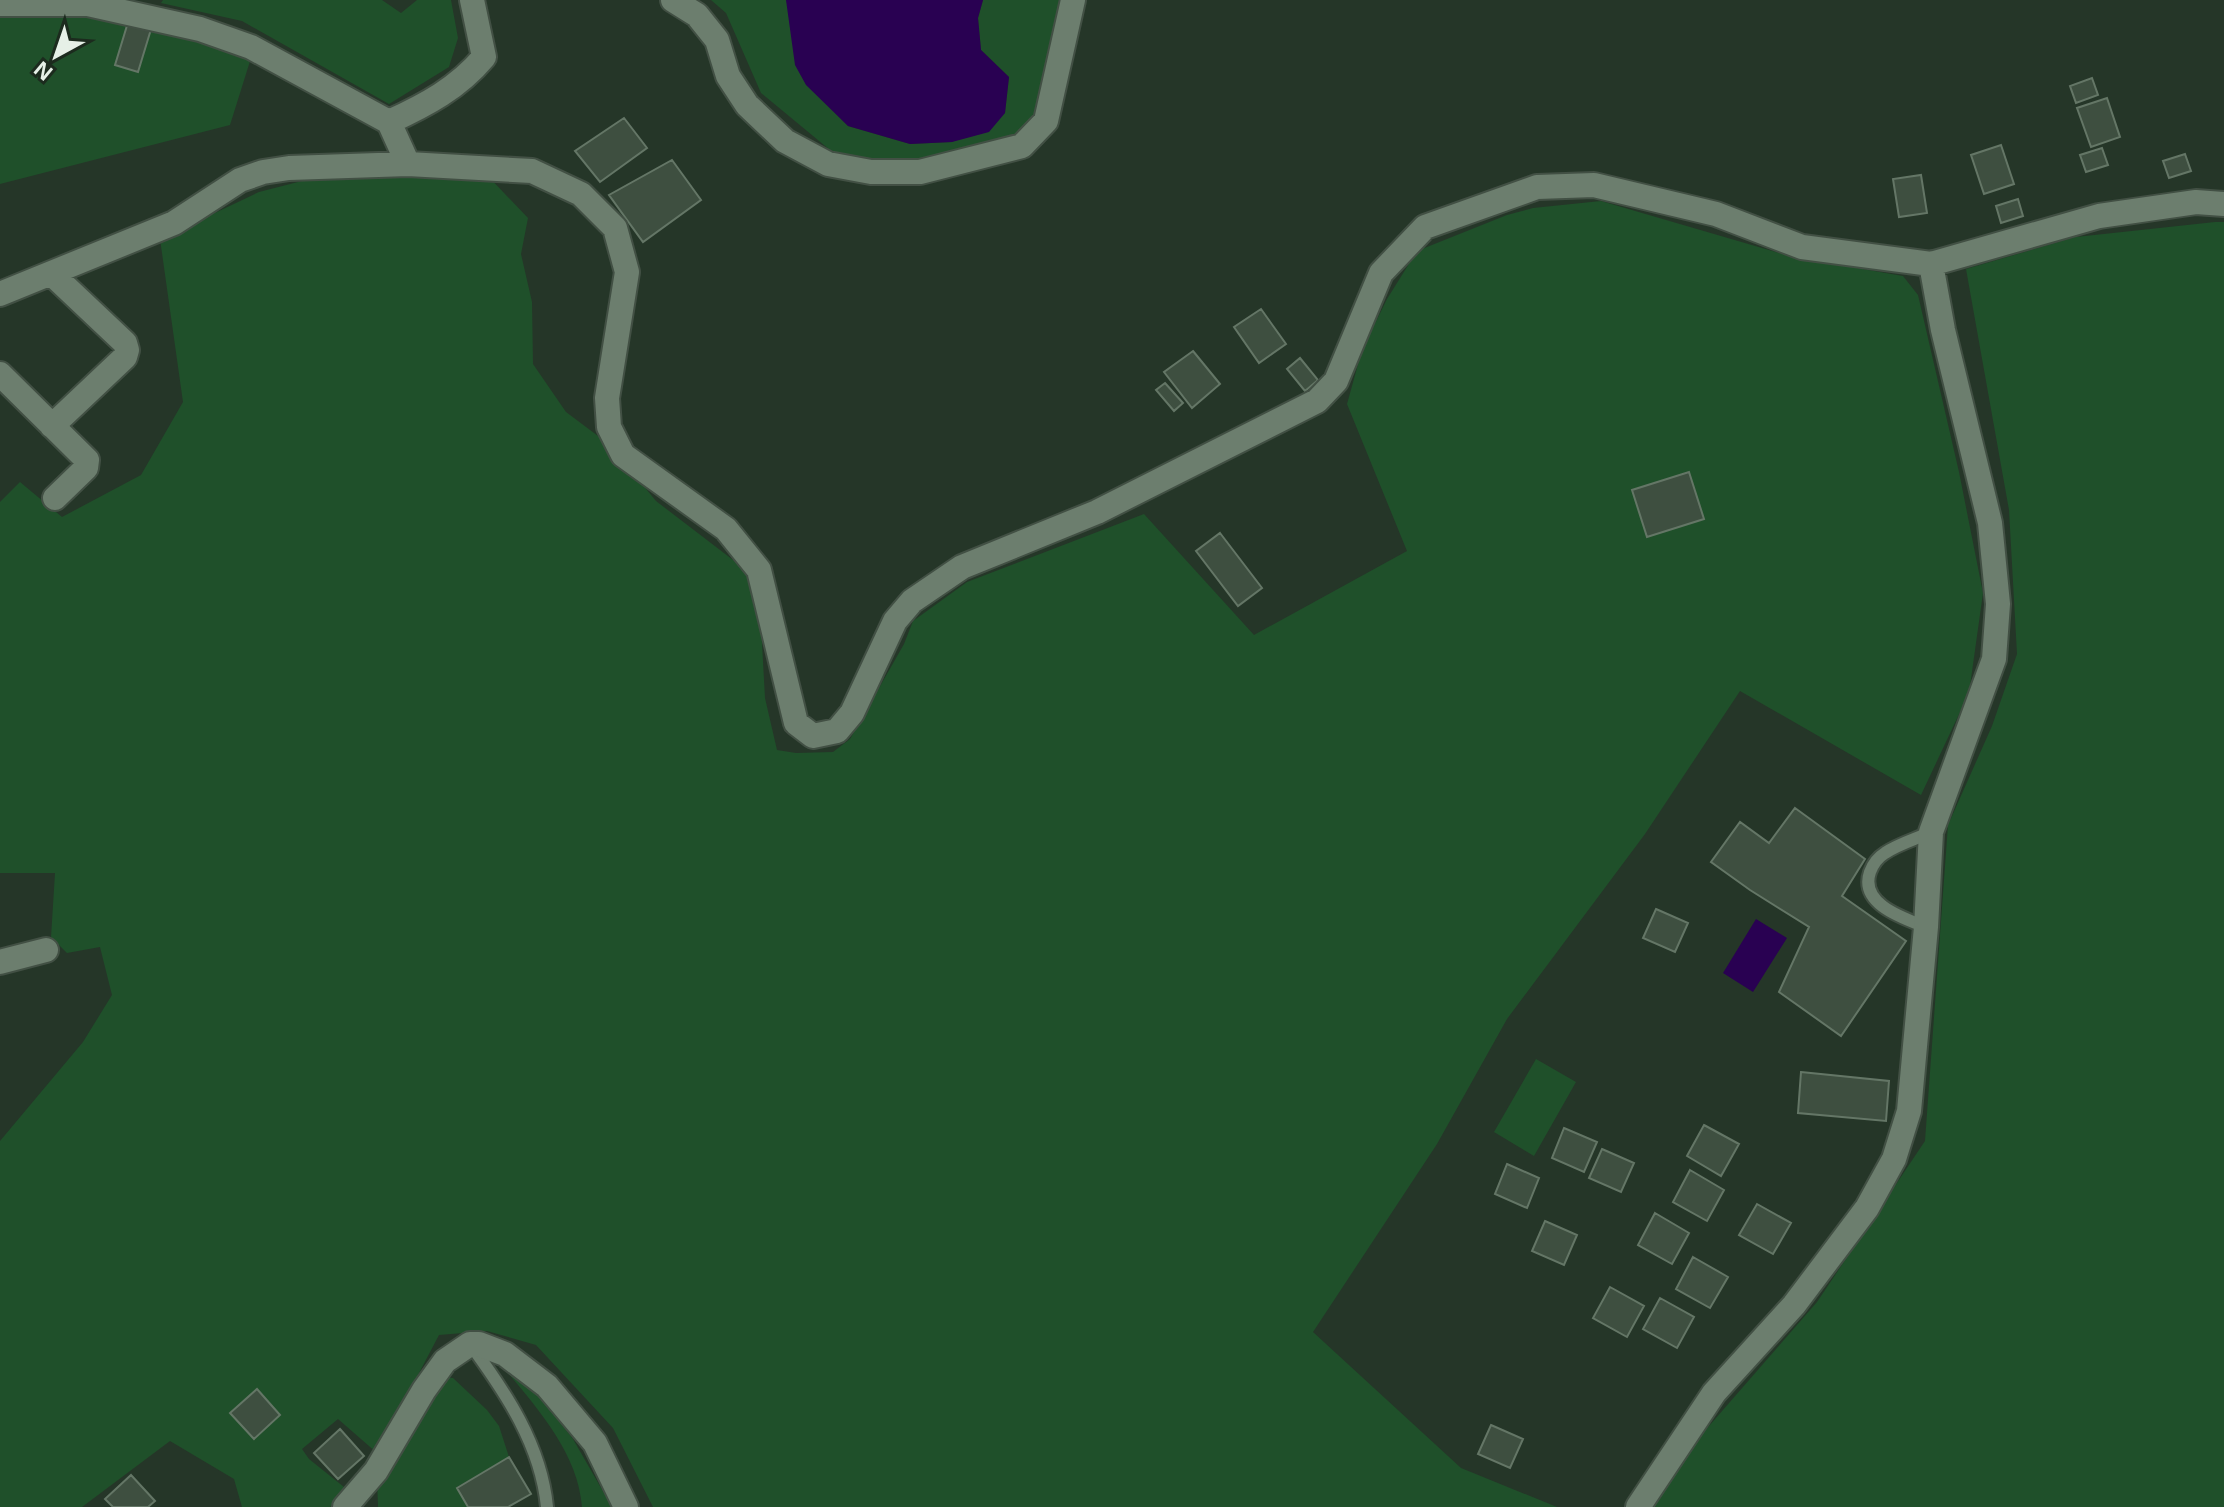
<svg xmlns="http://www.w3.org/2000/svg" width="2224" height="1507" font-family="Helvetica,sans-serif">
  <style>
    .green { fill: #1f502a }
    .water { fill: #290152 }
    .building { fill: #3e4f40; stroke: #647666; stroke-width: 2 }
    .lines { fill: none; stroke-linecap: round; stroke-linejoin: round }
    .service-casing { stroke: #425044; stroke-width: 16 }
    .minor-casing { stroke: #425044; stroke-width: 28 }
    .service { stroke: #6c7e6e; stroke-width: 12 }
    .minor { stroke: #6c7e6e; stroke-width: 24 }
  </style>
  <rect width="100%" height="100%" fill="#253628"/>
  <path class="green" d="M163,0h219l19,13 16,-13h34l7,38 -9,29 -60,37 -147,-83 -81,-18z
    M711,0h80l39,107 18,19 62,18 42,-2 53,-29 4,-36 -28,-27 -3,-32 5,-18h79l-24,115 -17,18 -108,31 -51,-3 -32,-11 -69,-57 -35,-80z
    M0,15l129,4 122,39 -21,67 -230,59z
    M337,172l97,6 51,-5 43,45 -7,36 11,48 1,62 33,48 44,33 46,56 81,62 22,26 6,109 12,52 19,3 37,-1 17,-13 54,-95 9,-23 54,-39 177,-68 110,121 153,-84 -60,-147 15,-54 25,-51 30,-48 90,-36 26,-7 68,-7 192,56 110,19 15,19 41,177 24,121 -14,100 -48,102 -181,-104 -95,143 -138,185 -70,125 -124,188 148,136 96,39h-904l-40,-79 -77,-83 -49,-14 -48,4 -62,118 -39,-34 -36,30 7,10 40,32 -19,16h-88l-8,-28 -64,-38 -88,66h-82v-366l83,-99 29,-47 -12,-48 -33,6 -16,-16 4,-64h-55v-371l20,-20 42,35 79,-42 42,-73 -23,-163 99,-47z
    M2215,222h9v1285h-573l31,-50 135,-155 108,-161 23,-316 44,-99 25,-72 -8,-144 -43,-241 110,-32z
    M1536,1059l40,23 -42,74 -40,-24z
    M500,1363l8,2 37,38 28,36 39,68h-30c-4,-56 -48,-102 -82,-144z
    M440,1377l13,1 34,32 12,16 10,31 -52,30 11,20h-90l-1,-30z"/>
  <path class="water" d="M786,0h197l-5,18 3,32 28,27 -4,36 -16,19 -37,10 -42,2 -62,-18 -42,-41 -11,-20z
    M1756,919l31,19 -34,54 -30,-19z"/>
  <path class="building" d="M129,19l23,7 -14,46 -23,-7z
    M2092,78l6,17 -22,8 -6,-17z
    M2107,98l13,39 -29,10 -14,-39z
    M624,118l23,30 -47,34 -25,-31z
    M2001,145l13,39 -30,10 -13,-39z
    M2102,148l6,17 -22,7 -6,-17z
    M2185,154l6,17 -22,7 -6,-17z
    M672,160l29,40 -58,42 -34,-47z
    M1921,175l6,38 -28,4 -6,-38z
    M2018,199l5,17 -22,7 -5,-17z
    M1261,309l25,35 -27,19 -25,-36z
    M1193,351l27,33 -28,24 -28,-36z
    M1300,358l18,22 -13,11 -18,-22z
    M1165,383l18,20 -9,8 -18,-21z
    M1689,472l15,47 -57,18 -15,-47z
    M1220,533l42,55 -24,18 -42,-55z
    M1795,808l70,51 -23,37 64,45 -65,95 -62,-44 30,-65 -59,-37 -39,-28 29,-40 29,21z
    M1656,909l32,14 -13,29 -32,-14z
    M1801,1072l88,9 -3,40 -88,-8z
    M1704,1125l35,19 -18,32 -34,-20z
    M1564,1128l33,14 -13,30 -32,-14z
    M1602,1149l32,14 -13,29 -32,-14z
    M1507,1164l32,14 -12,30 -32,-14z
    M1690,1170l34,20 -17,31 -34,-19z
    M1757,1204l34,19 -18,31 -34,-19z
    M1655,1213l34,20 -17,31 -34,-19z
    M1545,1221l32,14 -13,30 -32,-14z
    M1693,1257l35,20 -18,31 -34,-19z
    M1610,1287l34,19 -17,31 -34,-19z
    M1660,1298l34,19 -17,31 -34,-19z
    M257,1389l23,26 -26,24 -24,-26z
    M1491,1425l32,14 -13,29 -32,-14z
    M340,1429l24,27 -26,23 -24,-26z
    M509,1457l22,37 -23,13h-40l-11,-19z
    M131,1475l24,26 -7,6h-35l-8,-8z"/>
  <g class="lines">
    <g class="service-casing">
      <path id="service" d="M1926,927c-23,-9 -67,-23 -56,-55 3,-8 7,-14 15,-19 13,-9 31,-14 46,-21
        M470,1344c36,49 71,101 77,163"/>
    </g>
    <g class="minor-casing">
      <path id="minor" d="M673,0l24,15 20,25 11,36 19,29 38,36 43,23 43,8h49l102,-26 24,-25 27,-121
        M0,4h88l112,25 51,18 138,75 19,42
        M389,122c37,-17 69,-34 95,-65l-12,-57
        M52,274l73,69 2,7 -2,7 -73,69
        M0,294l174,-71 66,-43 23,-8 26,-4 119,-4 124,7 49,23 34,34 12,44 -20,126 2,29 14,28 103,74 33,41 37,153 17,13 24,-5 15,-18 43,-92 17,-20 50,-34 135,-55 220,-111 19,-20 45,-108 44,-46 112,-40 57,-2 122,29 86,33 129,17 168,-48 97,-14 28,2
        M0,374l87,86 -1,8 -31,30
        M0,962l46,-12
        M345,1507l31,-36 48,-81 21,-29 25,-17h9l26,10 42,32 48,57 31,64
        M1638,1507l76,-114 80,-88 73,-97 27,-49 15,-48 17,-184 5,-95 63,-173 4,-55 -8,-81 -47,-193 -12,-66"/>
    </g>
    <use href="#service" class="service"/>
    <use href="#minor" class="minor"/>
  </g>
  <g transform="translate(56 56) rotate(220)" stroke="#1c2b1e" stroke-width="6" paint-order="stroke">
  <path d="M0-6L14 30L0 20L-14 30Z" fill="#e6f0e7"/>
  <text y="-12" font-size="22" font-weight="bold" text-anchor="middle" fill="#e6f0e7">N</text>
  </g>
</svg>
